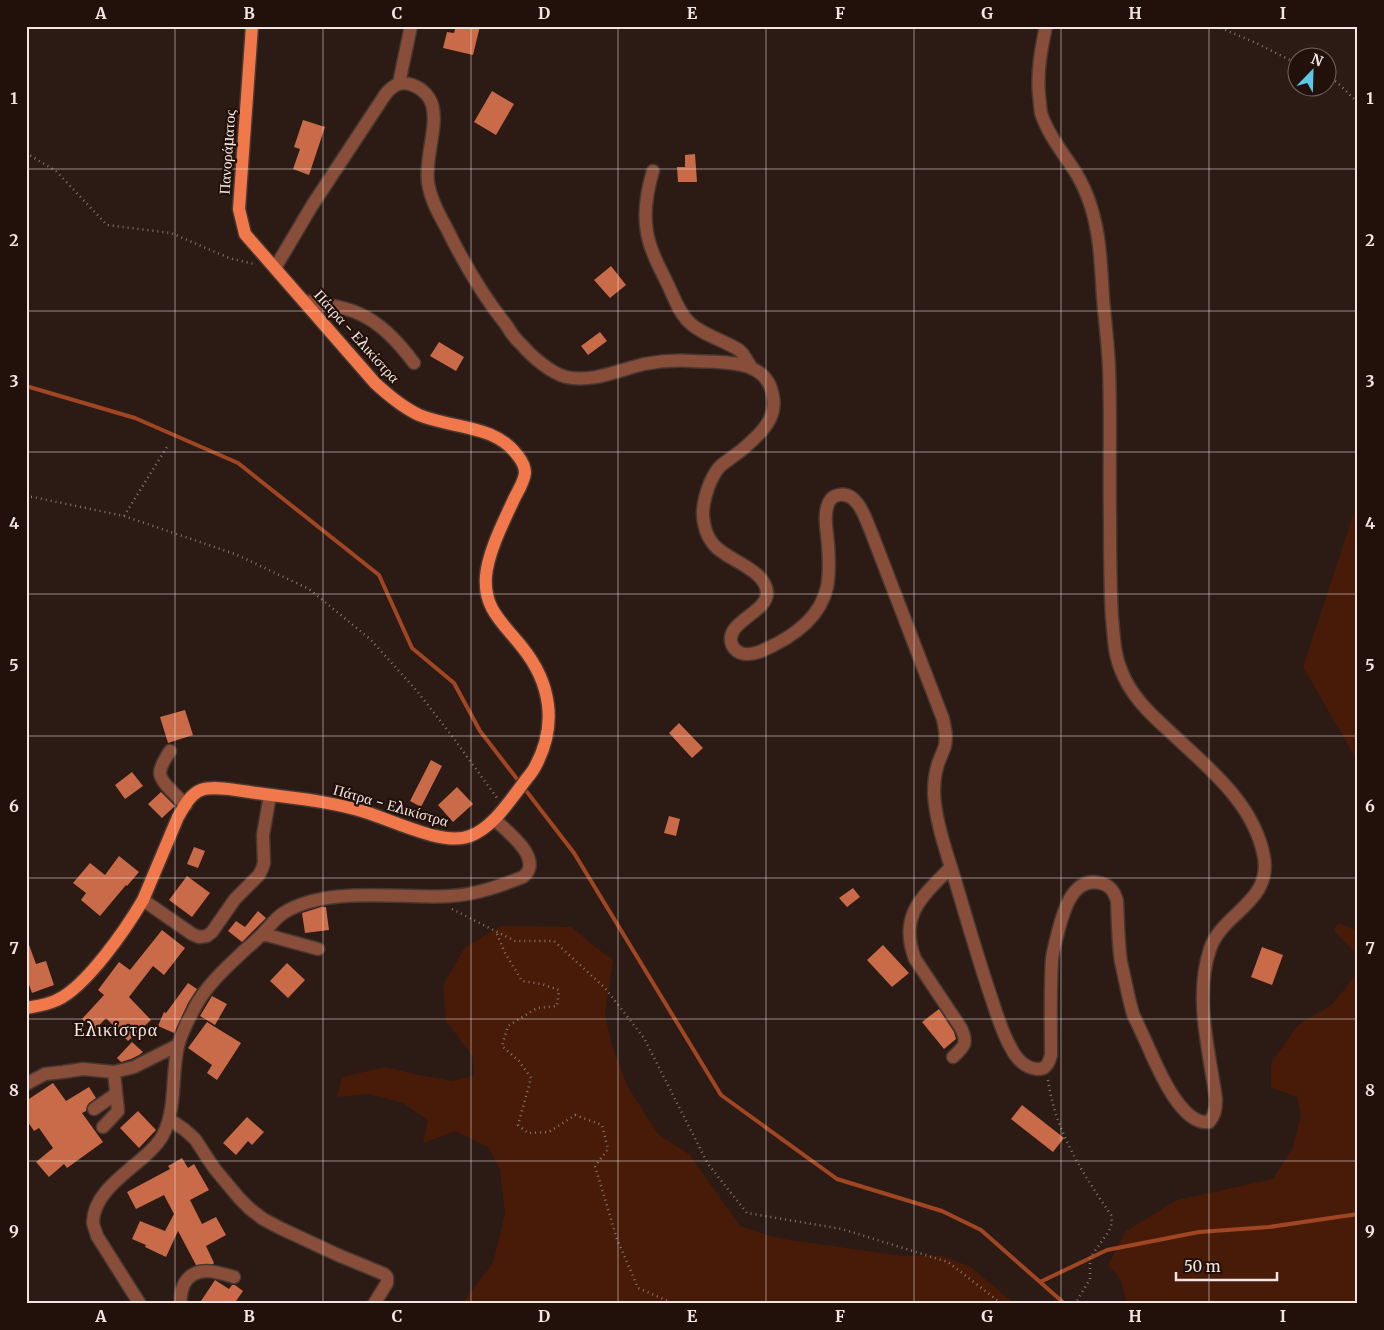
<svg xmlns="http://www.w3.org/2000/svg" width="1384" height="1330" font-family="Merriweather,serif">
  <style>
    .green { fill: #481b09 }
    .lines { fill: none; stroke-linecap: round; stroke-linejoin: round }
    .stream { stroke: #a04623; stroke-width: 4 }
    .building { fill: #c96b49 }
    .minor-casing { stroke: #483731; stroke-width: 15 }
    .major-casing { stroke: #483731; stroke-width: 15 }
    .path { stroke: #867771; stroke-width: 2.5; stroke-dasharray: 1 4; stroke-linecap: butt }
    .minor { stroke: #884e39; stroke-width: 12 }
    .major { stroke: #f1784b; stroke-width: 12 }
    .grid { fill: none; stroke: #f3e6e2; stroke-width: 1; stroke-opacity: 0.55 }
    .labels { text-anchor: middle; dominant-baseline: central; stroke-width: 4.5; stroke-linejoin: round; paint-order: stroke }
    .street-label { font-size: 15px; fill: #f3e6e2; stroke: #22110b }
    .quarter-label { font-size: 18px; letter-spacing: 1px; fill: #f3e6e2; stroke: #22110b }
    .neatline { fill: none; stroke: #f3e6e2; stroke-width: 2 }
    .grid-label { font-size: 16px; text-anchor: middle; font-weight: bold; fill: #f3e6e2 }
  </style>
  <rect width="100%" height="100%" fill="#2c1a14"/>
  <path class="green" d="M1358,501v261l-55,-95z
    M1338,923l20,8v373h-231l-7,-26 -12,-13 18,-34 51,-31 96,-21 20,-32 8,-32 -4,-18 -26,-10v-24l27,-38 35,-21 23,-30 -2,-23 -20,-20z
    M501,926l70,1 22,18 20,15 -8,54 6,29 17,44 30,47 32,21 50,71 37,12 125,18h41l28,11 44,37h-591l39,-2 30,-39 12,-49 -5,-45 -12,-22 -32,-16 -33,12 5,-23 -25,-17 -34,-9 -32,3 5,-20 44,-10 28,7 38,7 22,-5 -1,-19 -27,-36 -3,-35 22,-39z"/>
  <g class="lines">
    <path class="stream" d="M26,386l109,32 103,45 141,112 33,73 42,35 26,48 94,122 147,242 116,84 105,32 39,19 84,74
      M1040,1282l67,-32 92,-18 70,-5 89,-13"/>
  </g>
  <path class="building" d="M456,26h24l-7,29 -30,-7 4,-16 7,1z
    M492,91l22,13 -18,31 -22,-13z
    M303,120l22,7 -16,48 -16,-6 7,-20 -6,-2z
    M695,154l2,28h-19l-1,-15h8v-12z
    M611,266l15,19 -16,13 -16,-18z
    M600,332l7,9 -19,14 -7,-9z
    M439,342l25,15 -8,14 -26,-15z
    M185,710l8,25 -25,8 -8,-26z
    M679,723l24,25 -11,10 -23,-25z
    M431,760l11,6 -21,41 -11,-6z
    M132,772l11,14 -18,13 -10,-14z
    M457,787l16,17 -20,18 -15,-17z
    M161,792l14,14 -13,12 -14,-14z
    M669,816l11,3 -4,17 -12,-3z
    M194,847l11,4 -7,17 -11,-4z
    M119,856l20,16 -12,14 -1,-1 -26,31 -19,-16 5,-7 -13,-10 17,-20 15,12z
    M187,876l23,17 -18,24 -23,-17z
    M853,888l7,9 -13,10 -8,-9z
    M321,907h5l3,23 -24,3 -3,-20z
    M258,911l8,7 -24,24 -14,-11 8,-10 9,6z
    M162,930l23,18 -21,27 -11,-9 -24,31 22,23 -23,21 -22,-23 -12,13 -12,-12 22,-24 -6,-5 21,-28 11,8z
    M26,942h2l8,22 10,-3 8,24 -22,8 -4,-11h-2z
    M883,945l26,28 -17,14 -25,-27z
    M1262,947l21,8 -11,30 -21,-8z
    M287,963l18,17 -17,18 -18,-17z
    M188,983l9,6 -9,14 -14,30 -16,-7 6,-14 2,1z
    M212,996l15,8 -12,21 -15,-9z
    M939,1009l15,23 2,7 -12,10 -22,-27z
    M207,1022l34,21 -24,37 -10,-7 5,-8 -24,-17z
    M132,1042l11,10 -4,3 -8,4 -10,3 -4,-4z
    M53,1083l13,18 23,-14 7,11 -7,5 -2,3 -1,5 -4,2 21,29 -36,26 -3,-4 -15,13 -13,-15 17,-14 -14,-20 -5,3 -8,-12v-18z
    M1022,1105l42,33 -11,14 -42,-33z
    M138,1111l18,19 -17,18 -19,-20z
    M247,1117l17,15 -12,13 -4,-4 -12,14 -13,-12z
    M182,1158l6,10 6,-4 15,26 -19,10 12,24 14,-7 10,18 -20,11 8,17 -1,1 -17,1 -18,-34 -12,26 -21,-10 1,-2 -14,-6 8,-18 25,10 9,-17 -10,-19 -28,14 -9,-17 43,-23 -2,-3z
    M215,1280l14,9 3,-4h3l8,6 -9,13h-35z"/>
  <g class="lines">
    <g class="minor-casing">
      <path id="minor" d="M399,83l12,-57
        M653,171c-6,20 -10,40 -6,61 3,19 13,36 21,53 6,12 11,28 21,37 10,11 36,19 50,28l4,4 8,13
        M275,268l38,-64 68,-103c3,-5 7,-11 12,-14 11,-9 29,0 36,11 13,20 -5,59 -1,84 2,16 10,31 18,45 17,35 37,69 61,99 4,7 9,14 15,19 10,12 29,28 44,32 26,6 53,-7 78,-13 16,-3 33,-4 49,-3 30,2 75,-3 80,36 3,15 -4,27 -15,38 -7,7 -14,14 -23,20 -6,5 -14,9 -18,15 -9,13 -17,38 -13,53 1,7 5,16 10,22 14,16 51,24 53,47 1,21 -44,30 -35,53 5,11 18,10 27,7 29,-12 61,-32 68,-65 3,-14 2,-29 1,-43 -1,-13 -5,-30 1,-42 3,-5 5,-6 10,-7 19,-4 27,25 33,39l71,185c2,9 4,18 2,27 -2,6 -5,12 -7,18 -3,9 -4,20 -4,30 2,32 15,65 24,96 10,34 20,68 31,101 7,20 12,40 22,57 5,10 14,20 26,21 9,1 12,-6 14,-14 0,-32 -1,-64 1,-96 1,-8 3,-15 5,-23 5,-20 14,-60 43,-53 10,2 14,8 17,18 1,20 1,41 4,61 4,17 7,35 12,52 4,9 9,19 13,28 9,20 34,84 63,80 6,-7 7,-14 7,-23 -7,-49 -22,-102 -6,-150 12,-36 62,-47 54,-92 -10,-55 -59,-92 -97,-128 -19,-17 -37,-35 -46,-59 -7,-16 -7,-34 -9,-52 -2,-33 -2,-66 -2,-99 -1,-50 1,-101 -1,-152 -1,-23 -4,-46 -6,-69 -1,-18 -2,-36 -4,-53 -3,-25 -9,-49 -23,-72 -12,-19 -28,-38 -35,-60 -1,-5 -1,-12 -2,-18 -2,-24 2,-45 7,-69
        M304,301c18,3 39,5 56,13 22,10 40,30 54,49
        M170,751c-4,7 -10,14 -10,22 0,9 19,25 26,32
        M951,867c-28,29 -53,48 -36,92l46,69c7,15 4,18 -8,29
        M143,900l49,34 7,3 8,-1 5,-4 23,-33 24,-24 3,-6 2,-6 -1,-28 7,-40
        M263,934l55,15
        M26,1084l19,-10 18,-2 20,-3 31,3 20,-5 44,-22
        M94,1109l22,-15
        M169,1119l16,11 10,9 19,29 25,30 11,11 13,10 17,9 58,27 46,19 3,3v6l-13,21
        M103,1127l15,-16 -4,-39
        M140,1304l-43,-68c-1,-5 -4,-10 -4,-14 1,-38 54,-58 70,-87 14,-28 8,-60 15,-89 3,-13 11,-27 17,-39 12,-23 33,-41 52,-59 6,-5 12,-10 17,-16 6,-6 11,-13 18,-18 44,-29 118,-15 168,-18 25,-1 50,-10 73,-19 22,-17 -16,-46 -28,-57
        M181,1304c-1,-7 0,-13 3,-20 11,-20 33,-12 50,-7"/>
    </g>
    <g class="major-casing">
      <path id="major" d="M26,1008c11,-2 21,-3 31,-8 29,-13 69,-71 86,-100l35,-83c6,-10 12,-23 23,-27 13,-5 41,1 55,3 36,5 74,8 109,19 27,8 79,35 105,24 22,-8 38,-33 52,-51 4,-6 10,-12 13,-18 23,-42 16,-84 -13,-120 -18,-23 -39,-38 -36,-71 2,-24 18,-55 28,-77 4,-8 10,-17 11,-26 0,-6 -3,-12 -7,-17 -23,-32 -65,-27 -99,-41 -17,-8 -31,-20 -44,-32l-130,-149 -6,-25 13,-183"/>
    </g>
    <path class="path" d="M1216,26l40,17 40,20
      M1326,77l11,5 21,21
      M26,153l30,18 51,54 64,8 58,25 25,6
      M26,497h7l91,19 111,38 74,35 61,50 47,52 35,45 45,62
      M124,516l43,-69
      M452,909l63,32h39l51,47 39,50 64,126 39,49 95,16 106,33 54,42
      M497,934l8,19 17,28 20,3 17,6 -2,16 -20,2 -29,18 -6,20 17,15 12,17 -13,47 10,8 21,-1 26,-17 27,10 6,24 -13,17 22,73 21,49 37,16
      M1048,1080c7,51 35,94 63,135l1,8 -3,8 -19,27v21l-15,25"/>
    <use href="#minor" class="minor"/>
    <use href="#major" class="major"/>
  </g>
  <path class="grid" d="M175,26v1278M323,26v1278M471,26v1278M618,26v1278M766,26v1278M914,26v1278M1061,26v1278M1209,26v1278M26,169h1332M26,311h1332M26,452h1332M26,594h1332M26,736h1332M26,878h1332M26,1019h1332M26,1161h1332"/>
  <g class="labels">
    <g class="street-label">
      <text transform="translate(227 152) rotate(-86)">Πανοράματος</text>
      <text transform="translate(357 336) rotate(48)">Πάτρα - Ελικίστρα</text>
      <text transform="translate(391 805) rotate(16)">Πάτρα - Ελικίστρα</text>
    </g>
    <g class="quarter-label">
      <text x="116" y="1029">Ελικίστρα</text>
    </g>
  </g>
  <rect width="1384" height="1330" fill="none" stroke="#22110b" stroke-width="55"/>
  <g transform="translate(1312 72) rotate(23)"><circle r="24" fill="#22110b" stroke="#766661"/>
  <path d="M0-4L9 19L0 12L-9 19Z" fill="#5cc7e7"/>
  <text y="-8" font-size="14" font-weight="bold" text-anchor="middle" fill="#f3e6e2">N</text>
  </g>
  <path d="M1176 1272v8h101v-8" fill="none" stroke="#f3e6e2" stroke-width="2.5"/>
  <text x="1184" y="1272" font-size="15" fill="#f3e6e2" stroke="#22110b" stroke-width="4" paint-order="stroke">50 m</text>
  <rect x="28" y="28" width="1328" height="1274" class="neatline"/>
  <g class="grid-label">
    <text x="101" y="19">A</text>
    <text x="249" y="19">B</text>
    <text x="397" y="19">C</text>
    <text x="544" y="19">D</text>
    <text x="692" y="19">E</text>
    <text x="840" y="19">F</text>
    <text x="987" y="19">G</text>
    <text x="1135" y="19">H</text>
    <text x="1283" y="19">I</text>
    <text x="14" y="104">1</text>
    <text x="1370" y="104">1</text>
    <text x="14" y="246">2</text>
    <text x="1370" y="246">2</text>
    <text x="14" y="387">3</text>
    <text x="1370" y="387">3</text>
    <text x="14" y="529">4</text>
    <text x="1370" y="529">4</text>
    <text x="14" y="671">5</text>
    <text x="1370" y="671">5</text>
    <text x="14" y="812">6</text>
    <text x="1370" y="812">6</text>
    <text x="14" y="954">7</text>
    <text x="1370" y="954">7</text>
    <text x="14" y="1096">8</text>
    <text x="1370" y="1096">8</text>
    <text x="14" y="1237">9</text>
    <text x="1370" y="1237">9</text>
    <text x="101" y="1322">A</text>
    <text x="249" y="1322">B</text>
    <text x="397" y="1322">C</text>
    <text x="544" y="1322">D</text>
    <text x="692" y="1322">E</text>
    <text x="840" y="1322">F</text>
    <text x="987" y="1322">G</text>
    <text x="1135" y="1322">H</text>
    <text x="1283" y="1322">I</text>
  </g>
</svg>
